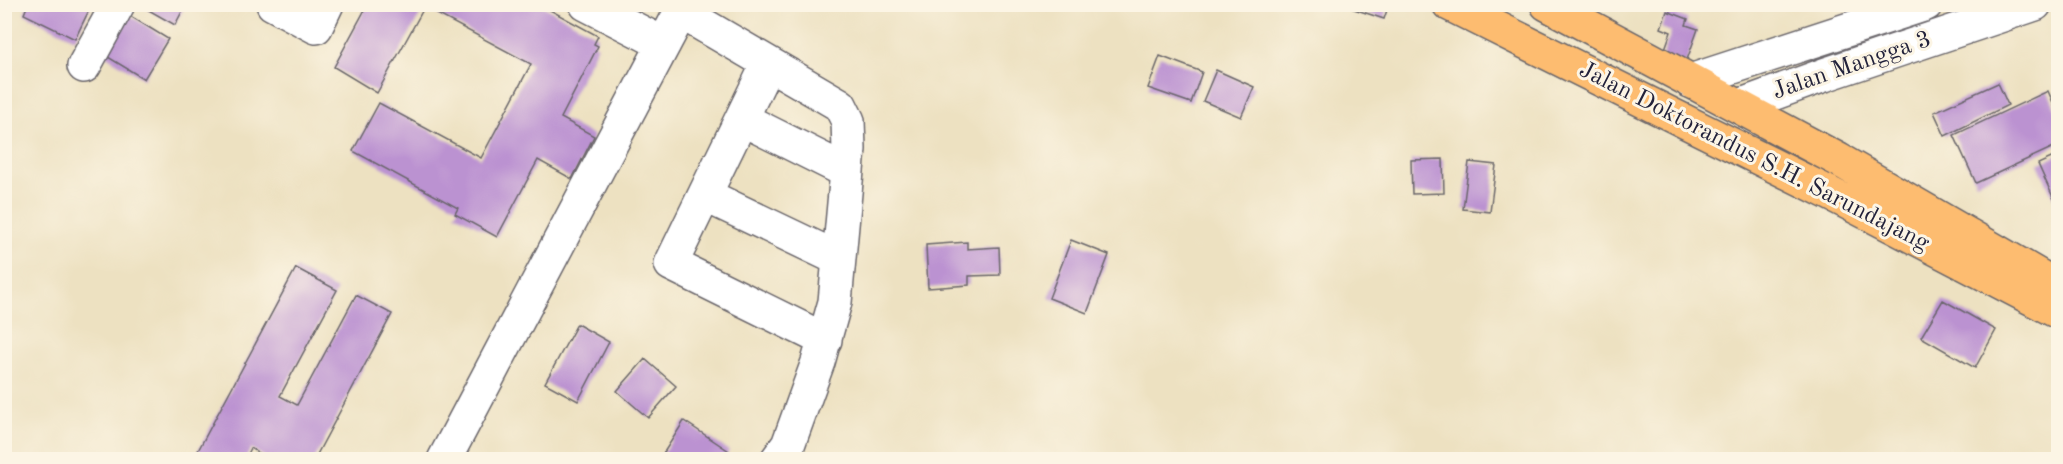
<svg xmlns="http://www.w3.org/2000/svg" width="2063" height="464" font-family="'Old Standard TT',serif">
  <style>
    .building { fill: #bb92d1 }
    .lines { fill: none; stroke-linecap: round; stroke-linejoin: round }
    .minor-casing { stroke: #69656a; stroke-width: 36 }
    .highway-casing { stroke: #69656a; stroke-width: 36 }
    .minor { stroke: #fff; stroke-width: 33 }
    .highway { stroke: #fdbc6f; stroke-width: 33 }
    .labels { text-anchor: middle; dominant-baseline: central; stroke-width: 6; stroke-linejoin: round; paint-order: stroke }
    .street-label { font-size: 24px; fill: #22223b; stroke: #fcf5e5 }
  </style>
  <rect width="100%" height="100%" fill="#fcf5e5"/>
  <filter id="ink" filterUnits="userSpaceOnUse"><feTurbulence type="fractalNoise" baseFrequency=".0167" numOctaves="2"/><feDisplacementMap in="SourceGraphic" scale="12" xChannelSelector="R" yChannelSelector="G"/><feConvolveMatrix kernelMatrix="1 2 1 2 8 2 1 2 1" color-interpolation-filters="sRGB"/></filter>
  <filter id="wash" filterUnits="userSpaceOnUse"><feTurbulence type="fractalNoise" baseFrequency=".008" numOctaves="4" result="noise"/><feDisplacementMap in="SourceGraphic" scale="24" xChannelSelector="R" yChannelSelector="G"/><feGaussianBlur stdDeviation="1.35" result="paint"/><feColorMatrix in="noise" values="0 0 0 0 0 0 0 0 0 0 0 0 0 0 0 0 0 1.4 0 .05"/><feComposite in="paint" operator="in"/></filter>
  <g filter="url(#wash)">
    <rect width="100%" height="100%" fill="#ede1c1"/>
    <g id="blocks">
      <path class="building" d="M28,4h64l-17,35 -51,-25z
        M138,4h48l-11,21z
        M368,4h58l-49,89 -43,-26z
        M442,4h97l59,32 -4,8 4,2 -37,72 33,18 -22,43 -34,-19 -41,77 -42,-23 3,-6 -105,-57 26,-48 102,55 50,-94 -94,-50z
        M1339,4h50l-5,15z
        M122,11l46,28 -24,40 -46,-28z
        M1667,11l21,8 -2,6 12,4 -15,42 -23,-8 11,-31 -10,-4z
        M1160,56l42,16 -11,31 -43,-15z
        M1216,70l38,17 -13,30 -38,-16z
        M1998,83l10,22 -63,31 -11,-24z
        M2048,91l10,23v31l-82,38 -22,-48z
        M2058,155v53l-20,-44z
        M1443,159l1,34 -32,1 -1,-34z
        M1469,162l27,3 -6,47 -27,-3z
        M1071,240l38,15 -22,58 -38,-15z
        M967,242v7l32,-2 1,28 -31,1v9l-41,3 -2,-43z
        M296,268l41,22 -57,106 17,9 59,-110 36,19 -78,146h-45l-18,-12 -6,12h-52z
        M1943,300l53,30 -21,38 -54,-31z
        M577,324l32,18 -31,59 -33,-18z
        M645,359l31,27 -28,32 -31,-27z
        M684,421l45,30 -5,9h-65z"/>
    </g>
  </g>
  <g filter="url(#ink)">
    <use href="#blocks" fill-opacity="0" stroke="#69656a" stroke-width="1.5"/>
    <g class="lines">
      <g class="minor-casing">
        <path id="minor" d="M273,4l43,23 11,-23
          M586,4l78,40
          M681,12l159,93 8,16 1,28 -14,153 -17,60 -30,83 -11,15
          M768,64l-97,200 154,76
          M84,66l34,-62
          M1690,81l236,-77
          M1739,106l85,-31 211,-71
          M742,119l104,52
          M705,195l134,64
          M444,460l241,-456"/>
      </g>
      <g class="highway-casing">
        <path id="highway" d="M1449,4l380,189 229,119
          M1547,4l292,156 219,127"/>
      </g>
      <use href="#minor" class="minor"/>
      <use href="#highway" class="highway"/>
    </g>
  </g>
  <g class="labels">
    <g class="street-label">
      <text transform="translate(1852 66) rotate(-19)">Jalan Mangga 3</text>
      <text transform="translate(1754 157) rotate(27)">Jalan Doktorandus S.H. Sarundajang</text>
    </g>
  </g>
  <rect width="2063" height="464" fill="none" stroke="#fcf5e5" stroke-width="24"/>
</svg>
